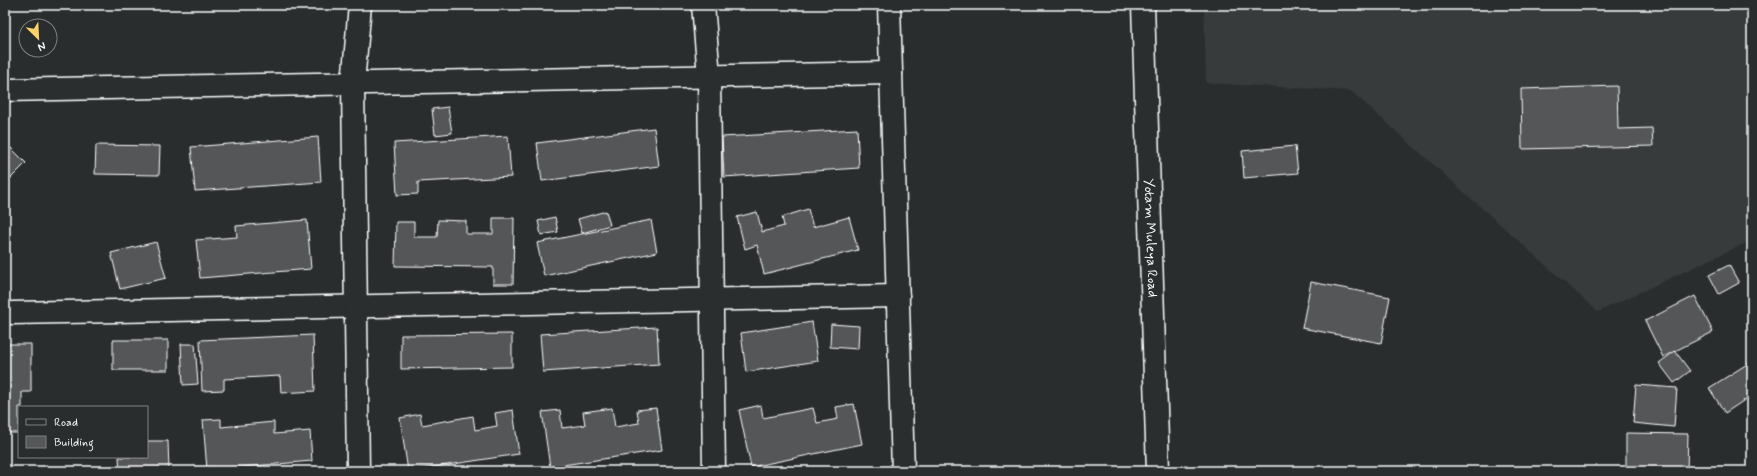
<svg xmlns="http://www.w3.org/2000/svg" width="1757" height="476" font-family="Mynerve,sans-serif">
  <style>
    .built { fill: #373a3b }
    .building { fill: #555758; stroke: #fff }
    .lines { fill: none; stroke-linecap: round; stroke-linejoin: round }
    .minor-casing { stroke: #fff; stroke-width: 25 }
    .minor { stroke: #2a2d2e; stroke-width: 22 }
    .labels { text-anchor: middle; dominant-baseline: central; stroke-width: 3.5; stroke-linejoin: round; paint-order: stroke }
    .street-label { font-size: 14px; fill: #fff; stroke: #2a2d2e }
  </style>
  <rect width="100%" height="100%" fill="#2a2d2e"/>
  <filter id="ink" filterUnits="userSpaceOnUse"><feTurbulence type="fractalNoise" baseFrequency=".025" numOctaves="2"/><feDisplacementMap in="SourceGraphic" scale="8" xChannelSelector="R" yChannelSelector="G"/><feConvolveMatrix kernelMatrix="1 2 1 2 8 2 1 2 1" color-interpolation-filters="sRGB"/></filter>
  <g filter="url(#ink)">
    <path class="built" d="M1204,5h548v235l-154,72 -247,-221 -145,-8z"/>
    <path class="building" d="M1617,86l1,43 34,-1 1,18 -131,3 -1,-60z
      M448,107l4,26 -17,2 -3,-26z
      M654,128l5,38 -117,15 -5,-38z
      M857,129l2,39 -135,9 -2,-40z
      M508,136l3,41 -93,5v12l-21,1 -3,-52z
      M318,137l3,45 -126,9 -4,-44z
      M5,142l21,21 -21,21z
      M96,145l64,1 -1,29 -64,-1z
      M1295,146l3,27 -54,5 -2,-27z
      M808,209l5,18 36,-10 9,33 -94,24 -7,-29 -12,4 -8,-32 20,-5 5,20 22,-6 -2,-9z
      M606,211l4,14 -28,8 -4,-14z
      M555,217l3,15 -17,3 -3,-14z
      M493,218h21l-1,66h-20v-17l-98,-1 1,-44h18v15h23l1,-17 28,1v13h27z
      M307,220l4,49 -111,9 -4,-38 41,-3 -1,-11z
      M651,220l6,32 -113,24 -7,-33z
      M156,242l10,36 -46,11 -9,-36z
      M1729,265l10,18 -20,11 -10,-19z
      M1311,282l79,15 -9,46 -79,-15z
      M1695,296l18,36 -50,25 -18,-36z
      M812,322l6,39 -72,11 -5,-39z
      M831,324l28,2 -1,23 -28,-2z
      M657,327l2,37 -116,8 -3,-38z
      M512,334v33l-111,2v-34z
      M313,335l2,56 -34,2 -1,-17 -56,3v11l-22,1 -2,-51z
      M113,340h55v30h-55z
      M5,344h26v48h-9v15h-3v26h-13z
      M181,344h14l3,40 -15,1z
      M1675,351l15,20 -16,12 -15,-20z
      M1752,361v48l-6,-10 -21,14 -16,-25z
      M1636,385l41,3 -3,39 -41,-4z
      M854,404l8,40 -111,23 -12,-57 22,-5 2,13 50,-10 4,15 21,-4 -2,-12z
      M612,408l3,19 24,-4 -2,-13 19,-2 6,42 -112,17 -8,-55 18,-2 2,18 23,-3 -2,-13z
      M513,410l6,44 -111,17 -8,-53 20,-4 2,11 51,-9 2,14 22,-4 -2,-13z
      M221,419v8l53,-5v12l36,-3 2,30 -105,9 -4,-50z
      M1626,433l62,1 -1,37h-61z
      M147,441h21l1,30h-49l-1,-14h28z"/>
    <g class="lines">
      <g class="minor-casing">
        <g id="minor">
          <path d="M703,5l6,71 5,395"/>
          <path d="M889,5l14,466"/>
          <path id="s1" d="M1143,5l15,466"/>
          <path d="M5,90l886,-17"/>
          <path d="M12,313l886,-17"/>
          <path d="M358,471l-5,-388 7,-78"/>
        </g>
      </g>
      <use href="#minor" class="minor"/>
    </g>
  </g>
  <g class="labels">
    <g class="street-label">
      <text stroke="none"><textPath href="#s1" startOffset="233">Yotam Muleya Road</textPath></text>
    </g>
  </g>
  <rect width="1757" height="476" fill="none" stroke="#2a2d2e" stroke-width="20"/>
  <rect x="10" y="10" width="1737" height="456" fill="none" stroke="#fff" stroke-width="1.5" filter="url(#ink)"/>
  <rect x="18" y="406" width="130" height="52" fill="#2a2d2e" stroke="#7f8182"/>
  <rect x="26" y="419" width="20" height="6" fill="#2a2d2e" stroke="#7f8182"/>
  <text x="54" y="426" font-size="12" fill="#ffffff">Road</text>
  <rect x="26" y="436" width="20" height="12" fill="#555758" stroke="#7f8182"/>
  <text x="54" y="446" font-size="12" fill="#ffffff">Building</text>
  <g transform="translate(38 38) rotate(156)"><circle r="19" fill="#2a2d2e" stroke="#7f8182"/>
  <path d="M0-3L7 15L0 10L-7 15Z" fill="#ffd166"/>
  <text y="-6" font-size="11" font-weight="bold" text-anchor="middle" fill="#ffffff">N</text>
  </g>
</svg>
